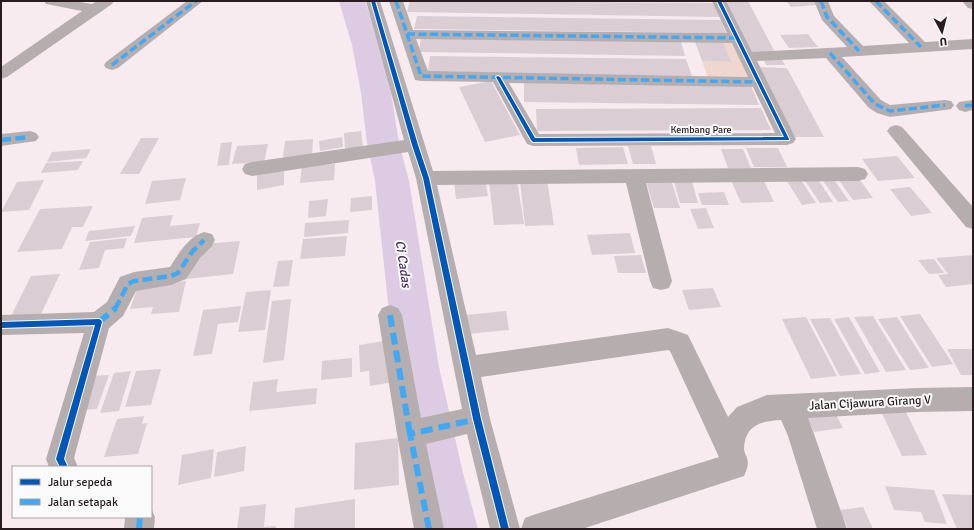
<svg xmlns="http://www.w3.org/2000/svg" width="974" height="530" font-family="Signika,sans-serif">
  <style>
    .green { fill: #efd7d0 }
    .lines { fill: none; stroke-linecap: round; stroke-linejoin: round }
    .river { fill: #ddcbe4; fill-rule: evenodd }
    .building { fill: #daced4 }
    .minor { fill: #b6aeae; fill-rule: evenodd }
    .quiet-far2 { stroke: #3fa9f5; stroke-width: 3.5; stroke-dasharray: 8 3.5; stroke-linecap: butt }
    .quiet-far1 { stroke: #3fa9f5; stroke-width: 4.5; stroke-dasharray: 10 4.5; stroke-linecap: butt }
    .quiet { stroke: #3fa9f5; stroke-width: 6; stroke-dasharray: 12 6; stroke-linecap: butt }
    .cycleway-casing { stroke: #fafafa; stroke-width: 2 }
    .cycleway { fill: #0057b8; fill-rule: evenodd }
    .labels { text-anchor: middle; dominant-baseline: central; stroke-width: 4; stroke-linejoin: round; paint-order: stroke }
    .far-street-label { font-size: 10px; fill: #291b1f; stroke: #fafafa }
    .street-label { font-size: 12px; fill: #291b1f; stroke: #fafafa }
    .water-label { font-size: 13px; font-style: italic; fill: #492e5a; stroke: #fafafa }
  </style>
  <rect width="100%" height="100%" fill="#f8ebef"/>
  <path class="green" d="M723,42h14l16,37 -45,-1 -6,-17 28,1z"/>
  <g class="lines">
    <path class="river" d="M339,1h26l15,44 11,48 8,50 10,38 30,186 24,106 15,56h-52l-13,-56 -18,-106 -20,-186 -8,-38 -6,-50 -9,-48z"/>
  </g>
  <path class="building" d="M410,1l304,2 6,14 -313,-5z
    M725,1h23l28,53h-25z
    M786,1h27l4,4 -26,2z
    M417,16l304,4 5,13 -312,-4z
    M808,34l10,13 -29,1 -9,-13z
    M421,37l260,4 4,15 -266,-4z
    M695,42h28l8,20 -29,-1z
    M430,56l256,3 6,17 -264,-4z
    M763,58h18l4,7h-19z
    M757,67l30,1 37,69h-34z
    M491,81l29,54 -35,7 -26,-55z
    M524,83l227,3 8,19 -235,-3z
    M761,108l10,22 -234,1 -1,-22z
    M361,131l2,16 -18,2 -1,-16z
    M342,137l1,10 -23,4 -1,-10z
    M141,138h18l-20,36h-19z
    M313,139l-1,16 -29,3 2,-17z
    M232,142l-3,23 -12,1 4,-23z
    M268,144l-4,18 -32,2 5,-18z
    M628,146h23l5,18h-23z
    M623,147l5,17 -49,1 -3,-17z
    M746,148h32l9,19h-33z
    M91,149l-5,9 -39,4 5,-10z
    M721,149h22l8,19h-23z
    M897,156l18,22 -37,3 -16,-22z
    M83,161l-5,9 -37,3 5,-10z
    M335,164l-1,16 -34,3 2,-17z
    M284,169v16l-27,5v-17z
    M832,177l17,24 -11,1 -17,-24z
    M858,177l15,21 -20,2 -15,-21z
    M186,178l-6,22 -35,4 7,-23z
    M817,178l16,24 -13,1 -16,-24z
    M763,179l11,23 -33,1 -10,-23z
    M44,180l-15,30 -28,2 16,-30z
    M485,180l3,16 -32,3 -2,-17z
    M517,180l7,44 -30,1 -5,-43z
    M547,180l7,45 -29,1 -5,-45z
    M671,180l9,28h-26l-8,-27z
    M801,180l15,23 -14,2 -15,-24z
    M674,181h18l6,22h-18z
    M910,187l22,26 -21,3 -21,-27z
    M724,192l5,13h-27l-4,-12z
    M372,196v14l-22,2 1,-14z
    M328,199l-2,17 -18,2 1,-17z
    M93,206l-10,21h-11l-10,22 -45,3 23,-43z
    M706,208l8,20 -16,1 -8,-20z
    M173,215l-3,11 30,-3 -4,14 -62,6 8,-25z
    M349,220l-1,13 -44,4 1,-14z
    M135,226l-4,10 -46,5 4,-10z
    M630,233l5,20 -43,2 -5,-20z
    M347,236l-2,20 -45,3 3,-20z
    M127,238l-3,10 -19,2 -6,18 -20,2 11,-28z
    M240,241l-7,33 -47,5 19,-35z
    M641,255l5,18h-28l-4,-17z
    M973,255v29l-27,3 -8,-12 10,-1 -12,-16z
    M934,259l10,14 -15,1 -11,-14z
    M293,260l-4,26 -16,1 5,-26z
    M60,274l-19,40 -30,2 20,-40z
    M186,281l-7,31 -28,2 2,-7 -23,2 8,-23z
    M713,288l8,19 -32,3 -7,-20z
    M271,290l-6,40 -27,2 8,-40z
    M291,299l-7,61 -21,3 9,-62z
    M241,306l-3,16 -20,2 -6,30 -19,2 10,-46z
    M506,311l3,19 -42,4 -2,-19z
    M920,314l33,50 -21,3 -32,-51z
    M873,316l33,54 -20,2 -32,-55z
    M806,317l31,59 -26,3 -29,-60z
    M849,317l31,55 -15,2 -31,-55z
    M897,317l32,51 -19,2 -32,-51z
    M830,318l31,56 -21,2 -30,-57z
    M390,340l3,42 -23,4 -1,-15 -9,1 -1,-27z
    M947,349h25l1,2v24h-12z
    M352,358v19l-31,3 1,-19z
    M161,369l-10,36 -26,2 11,-36z
    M131,371l-12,40 -19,2 14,-40z
    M109,375l-12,34 -23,2 13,-35z
    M278,379l-2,13 41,-4 -1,16 -67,7 4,-29z
    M904,408l23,47 -25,1 -22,-47z
    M833,409l10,19 -29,4 -10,-19z
    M144,416l-2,8 5,-1 -9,31 -34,3 13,-38z
    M398,438l1,47 -45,5 1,-47z
    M246,446l-2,25 -30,6 3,-25z
    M214,449l-3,29 -33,7 4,-30z
    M885,486l49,4 13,34 -22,-2 -4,-10 -27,-2z
    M942,494l31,1v34h-16z
    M355,499v30h-61l1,-21z
    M266,504l-2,23 12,-1v3h-39l3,-22z
    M863,507l10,22h-25l-8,-19z"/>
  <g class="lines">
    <path class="minor" d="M44,1h30l18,3 5,-3h17l-2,3 -105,73 -6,2v-12l81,-56 -36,-7z
      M187,1h16l-85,67 -6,2 -6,-2 -2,-3 2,-3z
      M366,1h14l53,170 425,-4 7,2 3,5 -3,5 -7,2 -212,2 26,98 -3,7 -8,2 -8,-2 -3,-7 -24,-98 -189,2 39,170 192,-27 20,7 40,82 9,-10 30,-12 150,-7 56,-1v24l-56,1 -109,6 6,16 33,95h-30l-29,-93 -7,-16c-20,1 -36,5 -37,29 0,3 2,6 3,9 2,7 0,11 -3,18l-162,53h-61l4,-11 11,-4 183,-57 -49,-106 -2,-1 -187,27 9,42 30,110h-30l-23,-95 -41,10 18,85h-30l-17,-95 -19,-119 4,-7 8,-3 8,3 4,7 19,103 41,-9 -46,-231 -8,-26 -156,24 -7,-2 -3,-5 3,-5 7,-2 152,-22z
      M389,1h14l10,29 314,3 -15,-32h14l26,51 95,-5 -25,-27 -8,-19h14l6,15 29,30 46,-3 -40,-42h15l41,41 48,-3v10l-131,8 39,43 9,5 55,-5 6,1 3,4 -3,4 -6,1 -55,7 -13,-4 -8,-5 -43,-50 -69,3 39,78 -3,4 -6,2 -254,1 -6,-2 -34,-62 -72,-1 -6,-1zM416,39l316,4 16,34 -320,-6zM509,83l244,4 22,46 -236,1z
      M962,1h11v8l-5,-1z
      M973,100v10l-8,2 -6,-2 -3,-4 3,-4z
      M896,125l6,2 71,80v22l-7,-2 -76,-92 -3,-4 3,-4z
      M30,131l6,2 3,4 -3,4 -35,5v-12z
      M204,232l8,2 3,6 -3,6 -12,12 -14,21 -15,6 -35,6 -13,25 -14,12 -35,130 4,9h-29l-3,-8 38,-126 -83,2v-20l93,-3 13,-10 13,-25 14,-5 36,-5c9,-14 18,-30 34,-35z
      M151,508l4,9 -1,12h-30l1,-12h26z"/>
    <path class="quiet-far2" d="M396,1l25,75 338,6
      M821,1l6,16 32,34
      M876,1l45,46
      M407,34l331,4
      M830,53l45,51 15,7 55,-6
      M112,65l84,-64
      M965,106l8,-1"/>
    <path class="quiet-far1" d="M1,140l29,-3
      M115,309l13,-25 6,-3 37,-5 7,-3 14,-21 12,-12"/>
    <path class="quiet" d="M390,315l20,119
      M99,322l17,-14
      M139,529l1,-12
      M429,529l-19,-95 67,-15"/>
    <g class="cycleway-casing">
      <path id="cycleway" d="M371,1h4l43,144 11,33 52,241 28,110h-8l-28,-110 -50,-241 -11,-33z
        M717,1h4l68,138v1l-256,2 -2,-2 -35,-63 2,-1 2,1 35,61 249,-1z
        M99,319l2,1 1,2 -38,137 4,8h-8l-4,-8 39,-134 -94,3v-6z"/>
    </g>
    <use href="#cycleway" class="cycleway"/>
  </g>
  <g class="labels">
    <g class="far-street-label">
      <text x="701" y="130">Kembang Pare</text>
    </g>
    <g class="street-label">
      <text transform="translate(870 403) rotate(-3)">Jalan Cijawura Girang V</text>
    </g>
    <g class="water-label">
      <text transform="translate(403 264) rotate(82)">Ci Cadas</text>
    </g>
  </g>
  <rect width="974" height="530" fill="none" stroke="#291b1f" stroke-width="4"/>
  <rect x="12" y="466" width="140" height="52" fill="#fafafa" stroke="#a6a1a2"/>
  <rect x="20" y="479" width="20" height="6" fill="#0057b8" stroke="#a6a1a2"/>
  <text x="48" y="486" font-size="12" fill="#291b1f">Jalur sepeda</text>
  <rect x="20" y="499" width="20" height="6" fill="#3fa9f5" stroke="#a6a1a2"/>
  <text x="48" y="506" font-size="12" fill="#291b1f">Jalan setapak</text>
  <g transform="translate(942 32) rotate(173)" stroke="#fafafa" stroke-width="3" paint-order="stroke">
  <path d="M0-3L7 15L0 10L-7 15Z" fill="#291b1f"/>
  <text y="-6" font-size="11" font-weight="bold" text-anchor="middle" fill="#291b1f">U</text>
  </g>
</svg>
